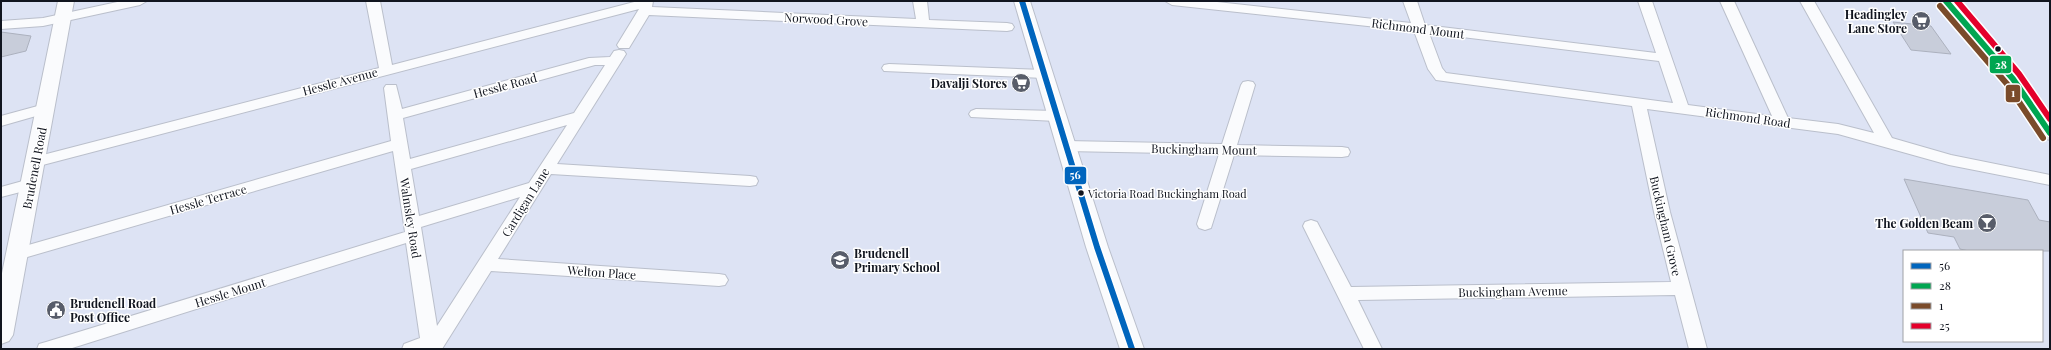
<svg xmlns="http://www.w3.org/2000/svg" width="2051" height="350" font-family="'Playfair Display',serif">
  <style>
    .building { fill: #c8cdda; stroke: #acb1be }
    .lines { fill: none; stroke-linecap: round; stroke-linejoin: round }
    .minor-casing { stroke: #babfcb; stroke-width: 2 }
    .tertiary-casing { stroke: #babfcb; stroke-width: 2 }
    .trunk-casing { stroke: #bfc1ca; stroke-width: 2 }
    .minor { fill: #fafbfd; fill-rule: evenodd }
    .tertiary { fill: #fafbfd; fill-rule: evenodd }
    .trunk { fill: #dcdfea; fill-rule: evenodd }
    .bus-1-casing { stroke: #fff; stroke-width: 9 }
    .bus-2-casing { stroke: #fff; stroke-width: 9 }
    .bus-3-casing { stroke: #fff; stroke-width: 9 }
    .bus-4-casing { stroke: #fff; stroke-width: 9 }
    .bus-1 { stroke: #0065bd; stroke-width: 6 }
    .bus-2 { stroke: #00a651; stroke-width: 6 }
    .bus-3 { stroke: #7a4b2a; stroke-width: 6 }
    .bus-4 { stroke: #e4002b; stroke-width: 6 }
    .bus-dot { fill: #11151f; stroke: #fff; stroke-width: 1.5 }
    .labels { text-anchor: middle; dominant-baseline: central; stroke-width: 3; stroke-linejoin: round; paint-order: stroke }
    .bus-label { font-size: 11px; fill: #11151f; stroke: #fff; text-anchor: start }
    .poi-label { font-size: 12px; font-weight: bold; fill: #11151f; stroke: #fff; text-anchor: end }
    .street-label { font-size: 12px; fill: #11151f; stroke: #fff }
    .line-badge { stroke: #fff; stroke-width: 1.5 }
    .badge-label { font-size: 11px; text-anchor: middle; font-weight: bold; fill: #fff }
  </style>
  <rect width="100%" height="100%" fill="#dde3f4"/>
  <path class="building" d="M1893,22l38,4 20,28 -40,-4z
    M1,32l30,4 -5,15 -25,6z
    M1904,179l124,21 11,20 11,2v29h-81l-9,-2 -6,-12 -26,-4z"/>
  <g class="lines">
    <g class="minor-casing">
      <path id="minor" d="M122,1h25l-7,4 -97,21 -42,3v-8l42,-3z
        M366,1h14l12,64 246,-64h15l-1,6 264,12 -3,-18h14l2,19 78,3 5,1 2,3 -2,3 -5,1 -358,-16 -20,33h-10l-2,-3 22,-36 -604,158 -6,-1 -2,-4 2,-4 6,-1 344,-89z
        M1165,1h43l203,22 -8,-22h14l8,24 231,28 -18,-52h14l36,104 84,11 -52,-115h14l54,117 50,6 36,9 -74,-132h14l78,137 59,17 99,20v10l-101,-20 -111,-31 -191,-25 23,103 37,137h-18l-14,-54 -317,5 24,49h-18l-61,-123 2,-4 6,-2 6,2 34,65 320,-5 -17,-70 -22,-106 -196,-26 -8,-11 -14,-38 -242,-26zM1429,33l230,28 14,42 -227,-30 -4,-5z
        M619,50l5,1 2,3 -69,110 193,12 6,1 2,4 -2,4 -6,1 -199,-12 -53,85 221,15 6,1 3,5 -3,5 -6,1 -228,-15 -49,78h-40l2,-5 16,-6 -14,-95 -337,106h-32l2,-5 7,-2 359,-110 -12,-81 -376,109 -6,-2 -3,-4 3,-4 380,-109 -7,-53 2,-3h10l6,24 187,-51 21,-1 4,-6zM595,65h10l-31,48 -164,46 -7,-41zM567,125l-38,58 -110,33 -8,-47zM520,197l-83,129 -16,-99z
        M889,64l155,6 5,1 2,3 -2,3 -5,1 -160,-7 -2,-3 2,-3z
        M1248,81l5,1 2,3 -18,60 105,2 6,1 2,4 -2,4 -6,1 -108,-2 -23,73 -6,2 -6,-2 -2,-4 22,-70 -153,-3 -5,-2 -3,-3 3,-3 5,-2 156,3 19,-59 2,-3z
        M45,104l5,2 2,3 -2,3 -49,14v-10z
        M976,109l80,2 5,2 3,3 -3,3 -5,2 -85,-4 -2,-3 2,-3z
        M30,179l6,1 2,4 -2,4 -35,9v-10z"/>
    </g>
    <g class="tertiary-casing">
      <path id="tertiary" d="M58,1h16l-61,334 -4,6 -8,3v-66z
        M1014,1h16l78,246 36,102h-24l-34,-102z"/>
    </g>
    <g class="trunk-casing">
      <path id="trunk" d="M1937,1h19l64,74 30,43v22l-7,-2 -37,-55z"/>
    </g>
    <use href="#minor" class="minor"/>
    <use href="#tertiary" class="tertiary"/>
    <use href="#trunk" class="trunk"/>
    <g class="bus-1-casing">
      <path id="bus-1" d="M1022,1l75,246 35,102"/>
    </g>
    <g class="bus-2-casing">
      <path id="bus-2" d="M1946,1l67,78 37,54"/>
    </g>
    <g class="bus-3-casing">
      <path id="bus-3" d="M1940,6l67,78 36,54"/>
    </g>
    <g class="bus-4-casing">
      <path id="bus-4" d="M1957,1l62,73 31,45"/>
    </g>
    <use href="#bus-1" class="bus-1"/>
    <use href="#bus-2" class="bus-2"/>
    <use href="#bus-3" class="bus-3"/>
    <use href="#bus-4" class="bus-4"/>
  </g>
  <defs>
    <g id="supermarket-disc" transform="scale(1)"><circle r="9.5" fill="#585d6a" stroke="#fff"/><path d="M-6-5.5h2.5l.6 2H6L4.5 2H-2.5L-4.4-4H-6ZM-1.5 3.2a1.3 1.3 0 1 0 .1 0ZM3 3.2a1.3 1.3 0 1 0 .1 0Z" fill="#fff"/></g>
    <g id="bar-disc" transform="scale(1)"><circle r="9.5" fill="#585d6a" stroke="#fff"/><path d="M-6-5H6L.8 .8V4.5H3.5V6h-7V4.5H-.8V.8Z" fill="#fff"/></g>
    <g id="school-disc" transform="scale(1)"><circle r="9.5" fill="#585d6a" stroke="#fff"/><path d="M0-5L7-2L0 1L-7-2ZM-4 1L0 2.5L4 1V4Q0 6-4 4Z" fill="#fff"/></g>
    <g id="civic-disc" transform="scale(1)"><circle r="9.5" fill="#585d6a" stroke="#fff"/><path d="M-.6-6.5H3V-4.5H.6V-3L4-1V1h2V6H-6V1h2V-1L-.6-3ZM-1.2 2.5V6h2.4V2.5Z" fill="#fff"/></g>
  </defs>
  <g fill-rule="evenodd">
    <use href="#supermarket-disc" x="1921" y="21"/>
    <use href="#supermarket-disc" x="1021" y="83"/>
    <use href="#bar-disc" x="1987" y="223"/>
    <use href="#school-disc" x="840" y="260"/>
    <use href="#civic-disc" x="56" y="310"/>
  </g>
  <g class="bus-dot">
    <circle cx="1998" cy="49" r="3.5"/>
    <circle cx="1081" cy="193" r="3.5"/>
  </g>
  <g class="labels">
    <g class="bus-label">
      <text x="1088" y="193">Victoria Road Buckingham Road</text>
    </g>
    <g class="poi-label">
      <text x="1907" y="14">Headingley<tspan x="1907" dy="14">Lane Store</tspan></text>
      <text x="1007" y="83">Davalji Stores</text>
      <text x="1973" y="223">The Golden Beam</text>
      <text x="854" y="253" text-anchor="start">Brudenell<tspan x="854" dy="14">Primary School</tspan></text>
      <text x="70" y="303" text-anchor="start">Brudenell Road<tspan x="70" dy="14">Post Office</tspan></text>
    </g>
    <g class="street-label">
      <text transform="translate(826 19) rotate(3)">Norwood Grove</text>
      <text transform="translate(1418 28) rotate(7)">Richmond Mount</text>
      <text transform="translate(340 81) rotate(-15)">Hessle Avenue</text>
      <text transform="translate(505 85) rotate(-15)">Hessle Road</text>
      <text transform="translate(1748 117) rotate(8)">Richmond Road</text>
      <text transform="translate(1204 149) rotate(1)">Buckingham Mount</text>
      <text transform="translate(34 168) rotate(-79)">Brudenell Road</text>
      <text transform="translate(208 199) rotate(-16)">Hessle Terrace</text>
      <text transform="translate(525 202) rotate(-58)">Cardigan Lane</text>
      <text transform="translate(411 218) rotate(81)">Walmsley Road</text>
      <text transform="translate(1666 226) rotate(77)">Buckingham Grove</text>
      <text transform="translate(602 272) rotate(4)">Welton Place</text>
      <text transform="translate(1513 291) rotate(-1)">Buckingham Avenue</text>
      <text transform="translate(230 292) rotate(-17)">Hessle Mount</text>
    </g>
  </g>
  <g class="line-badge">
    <rect x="1989" y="55" width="23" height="19" rx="4" fill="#00a651"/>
    <rect x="2005" y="84" width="16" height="19" rx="4" fill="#7a4b2a"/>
    <rect x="1064" y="166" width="23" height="19" rx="4" fill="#0065bd"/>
  </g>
  <g class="badge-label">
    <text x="2001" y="69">28</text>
    <text x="2013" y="97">1</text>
    <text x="1075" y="179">56</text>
  </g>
  <rect width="2051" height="350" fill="none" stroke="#11151f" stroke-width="4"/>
  <rect x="1903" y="250" width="140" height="92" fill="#ffffff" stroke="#a0a1a5"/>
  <rect x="1911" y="263" width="20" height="6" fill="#0065bd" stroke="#a0a1a5"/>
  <text x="1939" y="270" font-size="12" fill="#11151f">56</text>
  <rect x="1911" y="283" width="20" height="6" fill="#00a651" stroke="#a0a1a5"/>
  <text x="1939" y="290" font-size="12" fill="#11151f">28</text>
  <rect x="1911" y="303" width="20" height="6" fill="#7a4b2a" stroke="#a0a1a5"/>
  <text x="1939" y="310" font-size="12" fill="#11151f">1</text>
  <rect x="1911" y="323" width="20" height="6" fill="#e4002b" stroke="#a0a1a5"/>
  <text x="1939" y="330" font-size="12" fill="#11151f">25</text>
</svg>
